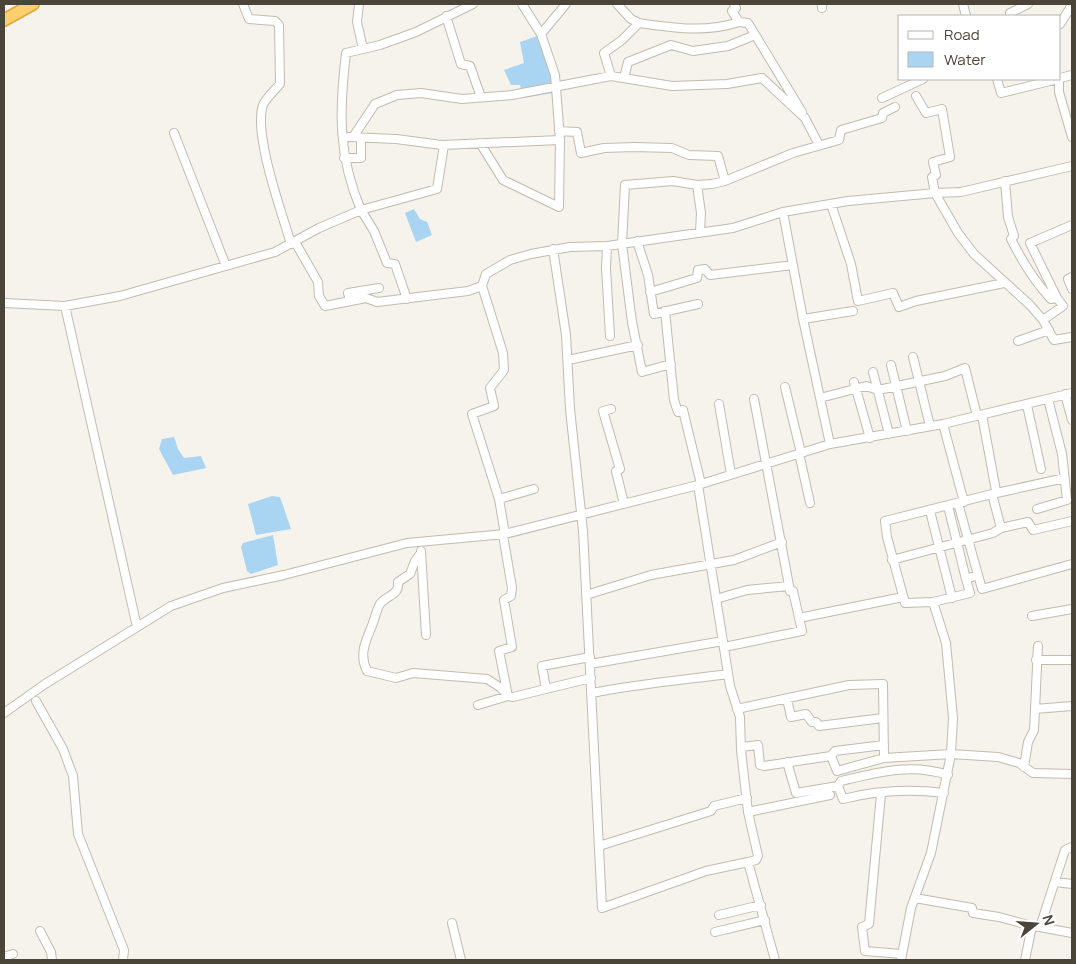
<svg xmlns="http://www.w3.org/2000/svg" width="1076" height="964" font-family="Manrope,sans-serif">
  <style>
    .water { fill: #a9d4f2 }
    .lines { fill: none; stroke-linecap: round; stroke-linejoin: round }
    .minor-casing { stroke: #c2bbae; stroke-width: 10 }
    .highway-casing { stroke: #e0a43c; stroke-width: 14 }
    .minor { stroke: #fff; stroke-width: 8 }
    .highway { stroke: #ffcf6e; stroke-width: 11 }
  </style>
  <rect width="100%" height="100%" fill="#f6f3ec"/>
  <path class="water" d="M540,35l13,40v18l-30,5 -3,-13h-9l-7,-15 20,-7 -4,-21z
    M414,209l6,10 7,3 5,13 -16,7 -11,-29z
    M174,437l4,12 6,9 17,-2 5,12 -33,7 -14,-26 3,-10z
    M272,496l8,1 11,32 -35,6 -8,-31z
    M273,535l5,30 -27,9 -4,-3 -6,-24 2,-4z"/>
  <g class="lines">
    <g class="minor-casing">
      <path id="minor" d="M243,4l6,15 26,2 4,4 1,59c-5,6 -14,14 -17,21 -10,29 19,108 28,139
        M359,4l-2,18 6,27 17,-4 36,-13 57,-28
        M617,4l14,15 8,4
        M734,4l2,4 -4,3 7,11 9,1 54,89
        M822,4v4
        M963,4l3,12
        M446,16l15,48 9,2 11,31
        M1011,16l-1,-3 18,-9
        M1060,24l12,-19
        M541,34l25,-30
        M611,76l-7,-23 18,-13 17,-17c34,5 67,10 100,-1
        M624,78l4,-16 43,-17 22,6 35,-5 27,-11
        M1060,78l12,-3
        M997,79l4,14 57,-14
        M1059,79v13l13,45
        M916,96l10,17 16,-4 8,48 -17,5 3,13 -4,2 3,16 26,-1 111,-26
        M882,98l41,-19
        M559,131l18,1 4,21 23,-5 30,-1 38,1 17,7 29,1 7,25
        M174,133l52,133
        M349,137l47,2 46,6 118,-5 -5,-65 -14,-41 -19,-30
        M353,137l22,-33 22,-9 24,-2 41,6 50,-4 99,-19 61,10 55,-2 35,-6 43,40 14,27
        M480,143l23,37 56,27 1,-67
        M344,158h17v-20
        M1005,181l3,36 6,19 -3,3c11,22 23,42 40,60l6,-1 6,8 -20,14
        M697,185l4,28 -1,19
        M831,204l20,60 7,37 35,-8 6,14 17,-6 88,-18
        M783,212l65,-11 87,-8 23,40 16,21 56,51 13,15 11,20 18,-3
        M637,241l11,34 6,39 44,-10
        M295,242l23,40 1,14 6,10 41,-8 11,4 91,-11 14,-5 4,-12 24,-14 21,-6 39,-7 37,-1 126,-18 50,-16 20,107 27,125
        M607,246l-1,22 4,68
        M553,249l13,86 4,74 13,122 19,377 104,-37 42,-9
        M1072,277l-4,2 4,10
        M482,286l21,67 1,17 -14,18 4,18 -22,8 27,85 6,35
        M650,292l47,-14 1,-8 7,-1 5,6 83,-10
        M1057,298l-27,-55 42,-18
        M407,299l-12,-35 -8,-1 -13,-32 -13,-21 76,-21 7,-44
        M350,301l-2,-8 31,-5
        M4,303l61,3 55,-10 155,-44 44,-24 42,-18c-23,-54 -22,-99 -15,-157l17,-4
        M65,306l72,321
        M665,311l9,89 4,12 5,-2 18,74
        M803,319l50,-8
        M1018,341l31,-11
        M913,357l17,69
        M568,360l70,-15
        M671,364l-29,8 -10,-50 -10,-78 3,-59 48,-4 24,4 15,-1 13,-3 68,-28 46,-13 2,-10 41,-12 1,-5 12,-6
        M891,365l16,66
        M873,372l16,62
        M854,382l16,56
        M785,387l16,66
        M1065,394l7,26
        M820,398l46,-12 12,4 67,-14 20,-8 12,48
        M719,404l12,70
        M1027,405l14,64
        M611,409l-8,2 17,58 -4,2 8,33
        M982,415l14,76
        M943,424l21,78
        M799,453l11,50
        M698,485l32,201 10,31 1,33 7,62 10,44 -2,4 -8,2 27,98
        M992,494l73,-16
        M499,499l35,-10
        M958,503l20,72
        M948,506l18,73
        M1037,509l30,-9 -5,-46 -14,-55
        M930,511l22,87
        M1072,521l-39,9 -5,-8 -27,6 -9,-34 -107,27 2,16 18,66 28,-1 37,-9 -4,-14 12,-4 4,14 90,-25
        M503,535l9,53 -1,8 -7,4 8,47 -13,4 9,45 5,1 78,-19
        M421,551l5,84
        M421,553l-6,8 -5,13 -12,8c2,13 -11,13 -18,22 -3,5 -5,13 -7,19 -6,16 -15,30 -6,48l29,7 17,-5 74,6 14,9 7,8 -30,9
        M892,560l101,-27 8,-5
        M586,595l65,-20 83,-15 48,-18
        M716,599l31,-9 42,-4
        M1032,616l40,-7
        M799,618l104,-21
        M724,647l78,-16 -9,-40h-3l-36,-192
        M1036,660h36
        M590,664l133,-23
        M546,689l-4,-23 48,-9
        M592,693c45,-9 90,-13 136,-19
        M787,699l4,18 15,-3 6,8h4l3,4 64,-8
        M36,701l27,48 10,27 5,58 46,116 -1,10
        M737,709l112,-24 34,-1 1,74 67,-4 47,3 21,6 14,10 39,1
        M1035,709l37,-3
        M4,713l41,-29 126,-78 52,-18 61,-13 123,-32 98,-9 193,-49 132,-41 113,-20 129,-31
        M741,747l17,-2 2,20 4,1 67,-10 4,-5 49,-6
        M831,756l6,15 47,-13
        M787,762l9,31 42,-7 5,13c32,-8 68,-10 101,-6
        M1024,767l4,-25 6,-12 4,-84
        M838,786l3,-5c37,-9 70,-18 107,-6
        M881,794l-12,130 -7,3 3,24 37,3
        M748,812l82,-17
        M599,846l112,-35 3,-5 33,-8
        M1055,882l17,2
        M915,898l57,10 1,5 26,4 33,9
        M719,915l42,-10
        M452,923l9,37
        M1040,927l32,6
        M40,931l11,21 1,8
        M715,932l50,-12
        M4,957l9,-3
        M901,960l10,-52 20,-55 20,-99 2,-36 -7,-75 -13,-41
        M1025,960l7,-34 8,1 25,-77 7,-3"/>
    </g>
    <g class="highway-casing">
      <path id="highway" d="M4,20l29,-16"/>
    </g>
    <use href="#minor" class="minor"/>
    <use href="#highway" class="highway"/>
  </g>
  <rect width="1076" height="964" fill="none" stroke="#4b4439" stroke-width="10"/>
  <rect x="898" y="15" width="162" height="65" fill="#ffffff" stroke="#b7b4b0"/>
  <rect x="908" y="31" width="25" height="8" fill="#ffffff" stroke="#b7b4b0"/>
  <text x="944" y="40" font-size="15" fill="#4b4439">Road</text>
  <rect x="908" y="52" width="25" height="15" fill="#a9d4f2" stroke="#b7b4b0"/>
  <text x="944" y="65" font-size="15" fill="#4b4439">Water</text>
  <g transform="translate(1036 924) rotate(73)" stroke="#ffffff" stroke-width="4" paint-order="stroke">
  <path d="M0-4L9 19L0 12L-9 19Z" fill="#4b4439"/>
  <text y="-8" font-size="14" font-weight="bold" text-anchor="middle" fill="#4b4439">N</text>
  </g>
</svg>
